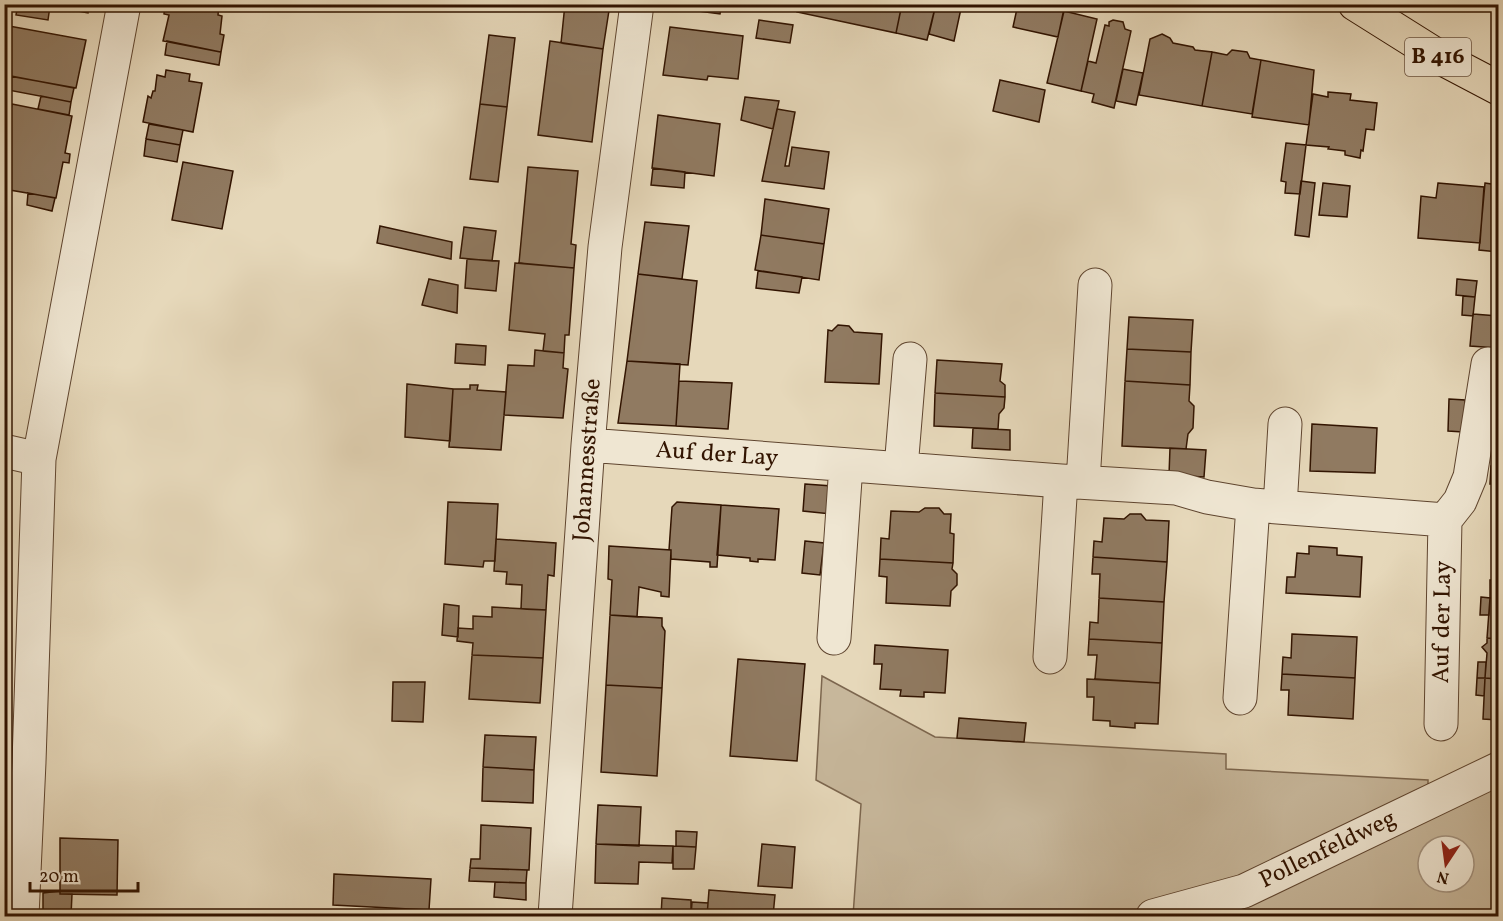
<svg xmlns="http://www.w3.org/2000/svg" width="1503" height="921" font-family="Vollkorn,serif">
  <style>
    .green { fill: #c7b79b; stroke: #7c664e; stroke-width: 1.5; fill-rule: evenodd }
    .building { fill: #907a61; stroke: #321401; stroke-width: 1.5 }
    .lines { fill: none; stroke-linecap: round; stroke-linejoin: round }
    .minor-casing { stroke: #5f452f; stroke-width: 35 }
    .major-casing { stroke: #321401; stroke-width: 35 }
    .minor { stroke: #efe6d2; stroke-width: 33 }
    .major { stroke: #e6d8ba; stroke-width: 33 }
    .labels { text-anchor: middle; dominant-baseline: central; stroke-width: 4.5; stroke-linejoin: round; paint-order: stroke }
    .shield { fill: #efe6d2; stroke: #6b5340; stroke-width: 1.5 }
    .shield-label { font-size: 22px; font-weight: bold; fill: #321401 }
    .street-label { font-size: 24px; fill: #321401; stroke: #efe6d2 }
  </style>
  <rect width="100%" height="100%" fill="#e6d8ba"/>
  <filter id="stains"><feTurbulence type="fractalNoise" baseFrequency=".00333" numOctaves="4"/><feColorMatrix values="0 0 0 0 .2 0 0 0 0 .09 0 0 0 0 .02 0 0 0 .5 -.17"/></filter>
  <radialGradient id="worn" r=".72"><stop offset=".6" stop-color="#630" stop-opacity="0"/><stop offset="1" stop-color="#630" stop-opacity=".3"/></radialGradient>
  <path class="green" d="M822,676l113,61 291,17v15l202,11v37l70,-34v133h-645l8,-112 -45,-24zM1428,846h36v36h-36z"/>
  <path class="building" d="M18,4l32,2 -2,14 -32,-5z
    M40,4h50l-2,9z
    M165,4h54l-1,11 4,1 -2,18 4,1 -3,17 -58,-11 6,-26 -5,-1z
    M565,4h45l-7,45 -42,-6z
    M685,4h37l-2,10 -36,-5z
    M799,4h103l-6,29 -99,-21z
    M902,4h34l-9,36 -31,-7z
    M936,4h26l-8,37 -25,-7z
    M1018,4h47l-7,33 -45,-10z
    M1064,11l33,8 -16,72 -34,-8z
    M759,20l34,5 -3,18 -34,-5z
    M1113,20l10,2 2,7 6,2 -17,77 -22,-6 2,-8 -13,-3 7,-30 8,2 9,-38 4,1v-4z
    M9,26l77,14 -10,48 -72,-13v-24z
    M670,27l73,9 -5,43 -30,-3 -1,4 -44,-5z
    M1162,34l8,4 3,5 20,4 2,3 17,2 -10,54 -63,-11 11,-56z
    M489,35l26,3 -8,69 -27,-3z
    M167,41l54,11 -2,13 -54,-10z
    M550,41l53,8 -11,93 -54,-7z
    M1232,50l15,2 3,6 11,2 -9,54 -50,-8 10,-54 15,3z
    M1261,60l53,10 -5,55 -57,-8z
    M1123,69l20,4 -7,32 -20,-4z
    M166,70l24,4 -1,7 13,2 -9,49 -50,-10 5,-26 3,2 2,-7h2l2,-16 8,2z
    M11,76l63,12 -3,14 -63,-12z
    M1000,80l45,10 -6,32 -46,-11z
    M1328,92l23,2 -1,6 27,3 -3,27 -8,-1 -3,22 -2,-1 -1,8 -15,-3v-4l-17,-2 1,-2 -23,-2 7,-51 15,3z
    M41,96l30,6 -2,13 -31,-6z
    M745,97l34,4 -6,28 -32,-9z
    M12,104l60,12 -7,37 5,1 -1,9 -6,-1 -7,36 -52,-9v-65l4,1z
    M480,104l27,3 -9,75 -28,-3z
    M777,109l18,3 -10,54h4l3,-19 37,5 -5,37 -62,-8z
    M658,115l62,9 -6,52 -62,-8z
    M149,124l34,6 -3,15 -34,-6z
    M146,139l34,6 -3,17 -33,-6z
    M1286,143l20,2 -6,49 -15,-1 1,-11 -5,-1z
    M183,162l50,9 -11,58 -50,-9z
    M528,167l50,4 -7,73 5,1 -2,23 -55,-5z
    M653,168l32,4 -1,16 -33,-3z
    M1301,181l14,2 -6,54 -14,-2z
    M1323,183l27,3 -3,31 -28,-2z
    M1438,183l46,4 -4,56 -62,-5 3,-42 15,2z
    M1485,183l13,2v67l-19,-2z
    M28,193l27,5 -3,13 -25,-6z
    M765,199l64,10 -5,35 -63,-9z
    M645,222l44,4 -7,53 -44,-5z
    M380,226l72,16 -1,17 -74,-16z
    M464,227l32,4 -4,30 -32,-3z
    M761,235l63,9 -5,36 -64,-10z
    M467,259l32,2 -3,30 -31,-3z
    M515,263l59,5 -5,67h-4l-1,18 -21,-2 2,-17 -36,-4z
    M758,271l44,6 -3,16 -43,-5z
    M638,274l59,7 -9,84 -61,-4z
    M429,279l29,6 -1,28 -35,-8z
    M1457,279l20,2 -2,16 -19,-2z
    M1463,296l12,1 -2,19 -11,-1z
    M1473,314l25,2v32l-28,-2z
    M1129,317l64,3 -2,32 -64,-3z
    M838,325l11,1 5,6 28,2 -3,50 -54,-2 3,-52 4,1z
    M456,344l30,2 -1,19 -30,-2z
    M1127,349l64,3 -1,33 -65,-4z
    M535,350l29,3 -1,15 5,1 -5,49 -59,-3 4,-50 26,1z
    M937,360l65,4 -2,17 5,4v12l-70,-4z
    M627,361l53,3 -4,62 -58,-3z
    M679,381l53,2 -4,46 -52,-3z
    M1125,381l65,4 -1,16 5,5 -1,22 -5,6 -2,15 -64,-3z
    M407,384l46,5 -3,52 -45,-4z
    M470,385h8l-1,5 29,2 -5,58 -52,-3 4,-58h17z
    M935,393l70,4 -1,11 -5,6 -1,15 -64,-3z
    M1449,399l16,1 -2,32 -15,-1z
    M1312,424l65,4 -2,45 -65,-2z
    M973,428l37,2v20l-38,-2z
    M1170,448l36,2 -2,27 -35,-2z
    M1491,466l7,1v17h-8z
    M805,484l27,2 -1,28 -28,-3z
    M448,502l50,2 -3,57h-11l-1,6 -38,-3z
    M677,502l44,3 -4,62h-7v-5l-39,-3v-9h-2l3,-43z
    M721,505l58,4 -4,51 -17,-1v3l-8,-1v-3l-33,-3z
    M925,508h14l5,6h7l-1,19 4,1 -1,29 -73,-4 1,-21 8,1 2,-28 28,1z
    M1130,514h11l5,6 23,1 -2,41 -74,-5 1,-16 8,1 2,-24 20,1z
    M496,539l60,4 -2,33 -6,-1 -2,35 -25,-1 1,-24 -16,-1 1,-12 -13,-1z
    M805,541l19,2 -4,32 -18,-2z
    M609,546l62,4 -2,47 -8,-1v-4l-22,-5 -2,30 -27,-2 2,-35 -4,-1z
    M1309,546l28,2v7l25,2 -2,40 -74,-4 1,-16h8l2,-24 12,1z
    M1093,557l74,5 -3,40 -65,-4 1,-24h-8z
    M880,559l73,4 -1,6 5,5v11l-6,6 -1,15 -64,-3 1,-26 -8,-1z
    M1498,576v22h-8v-18h8z
    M1481,597l9,1 -1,17h-9z
    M1099,598l65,4 -2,41 -73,-4 1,-17 8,1z
    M1490,598h8v41l-11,-1z
    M444,604l15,2 -1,31 -16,-2z
    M492,607l54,3 -3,48 -71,-3 1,-12 -16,-2 1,-13 15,1v-13l19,1z
    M610,615l52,3v8l3,5 -3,57 -56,-3z
    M1292,634l65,3 -2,41 -73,-4 1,-17 8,1z
    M1487,638l11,1v40l-13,-1 2,-25 -5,-6 5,-4z
    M1089,639l73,4 -2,40 -65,-4 2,-24h-9z
    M875,645l73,5 -3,43 -21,-1v5l-24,-1 1,-6 -21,-1 2,-25h-8z
    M472,655l71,3 -3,45 -71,-4z
    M738,659l67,5 -8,97 -67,-5z
    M1478,662h8l-1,16h-8z
    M1282,674l73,4 -2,41 -65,-4 1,-25h-8z
    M1477,678h8l-1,18 -8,-1z
    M1485,678l13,1v41l-15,-1z
    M1087,679l73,4 -2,41 -23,-1v5l-25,-2v-5l-17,-1 1,-23h-7z
    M393,682h32l-2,40 -31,-1z
    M606,685l56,3 -5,88 -56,-4z
    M959,718l67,5 -2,19 -67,-4z
    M485,735l51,2 -2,33 -51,-3z
    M483,767l51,3 -1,33 -51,-2z
    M598,805l43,2 -2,39 -43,-2z
    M481,825l50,3 -2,42 -59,-2 1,-9h9z
    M676,831l21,1 -1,15 -20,-1z
    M60,838l58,2 -1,55 -57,-1z
    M596,844l77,2 -1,17 -33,-1 -1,22 -43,-1z
    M762,844l33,3 -3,41 -34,-2z
    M673,846l23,1 -2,22h-21z
    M470,868l57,2 -1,13 -57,-2z
    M334,874l97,5 -2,31 -96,-5z
    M495,882l31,1v17l-32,-3z
    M709,890l66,5 -2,21h-66z
    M60,891v3h12l-1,22h-28v-23z
    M662,898l29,2v16h-30z
    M692,902l16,1 -1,13h-16z"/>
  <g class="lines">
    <g class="minor-casing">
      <path id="minor" d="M588,445l473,36 115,7 31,9 46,8 192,15
        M4,451l35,8
        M901,468l9,-109
        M1083,482l12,-197
        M1280,507l5,-83
        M834,638l12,-173
        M1050,657l11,-176
        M1240,698l13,-193
        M1441,724l4,-204 15,-19 10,-24 18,-113
        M22,916l7,-154 10,-303 85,-455
        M555,916l33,-471 17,-198 32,-243
        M1153,916l91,-25 254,-122"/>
    </g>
    <g class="major-casing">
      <path id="major" d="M1355,4l86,54 57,30"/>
    </g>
    <use href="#minor" class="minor"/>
    <use href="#major" class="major"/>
  </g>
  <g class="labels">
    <rect class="shield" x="1405" y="38" width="66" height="38" rx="4.5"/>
    <g class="shield-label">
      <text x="1438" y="57">B 416</text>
    </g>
    <g class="street-label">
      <text transform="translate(717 455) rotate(4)">Auf der Lay</text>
      <text transform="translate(588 460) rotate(-86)">Johannesstraße</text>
      <text transform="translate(1443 622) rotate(-89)">Auf der Lay</text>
      <text transform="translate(1328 850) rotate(-26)">Pollenfeldweg</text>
    </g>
  </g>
  <rect width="1503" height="921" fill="none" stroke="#e6d8ba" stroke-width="24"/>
  <rect x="6" y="6" width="1491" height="909" fill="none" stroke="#321401" stroke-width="3"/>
  <rect x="12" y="12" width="1479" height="897" fill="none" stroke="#321401" stroke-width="1.5"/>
  <g transform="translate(1446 864) rotate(193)"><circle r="28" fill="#efe6d2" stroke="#a3927e" stroke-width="1.5"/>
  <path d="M0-4.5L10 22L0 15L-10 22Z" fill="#8f2418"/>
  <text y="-9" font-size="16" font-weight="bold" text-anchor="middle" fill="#321401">N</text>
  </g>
  <path d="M30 882v9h108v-9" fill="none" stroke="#321401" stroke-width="3"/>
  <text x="39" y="882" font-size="18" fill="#321401" stroke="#efe6d2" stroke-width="4.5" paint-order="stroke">20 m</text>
  <rect width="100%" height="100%" filter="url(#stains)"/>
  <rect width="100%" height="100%" fill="url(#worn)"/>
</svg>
